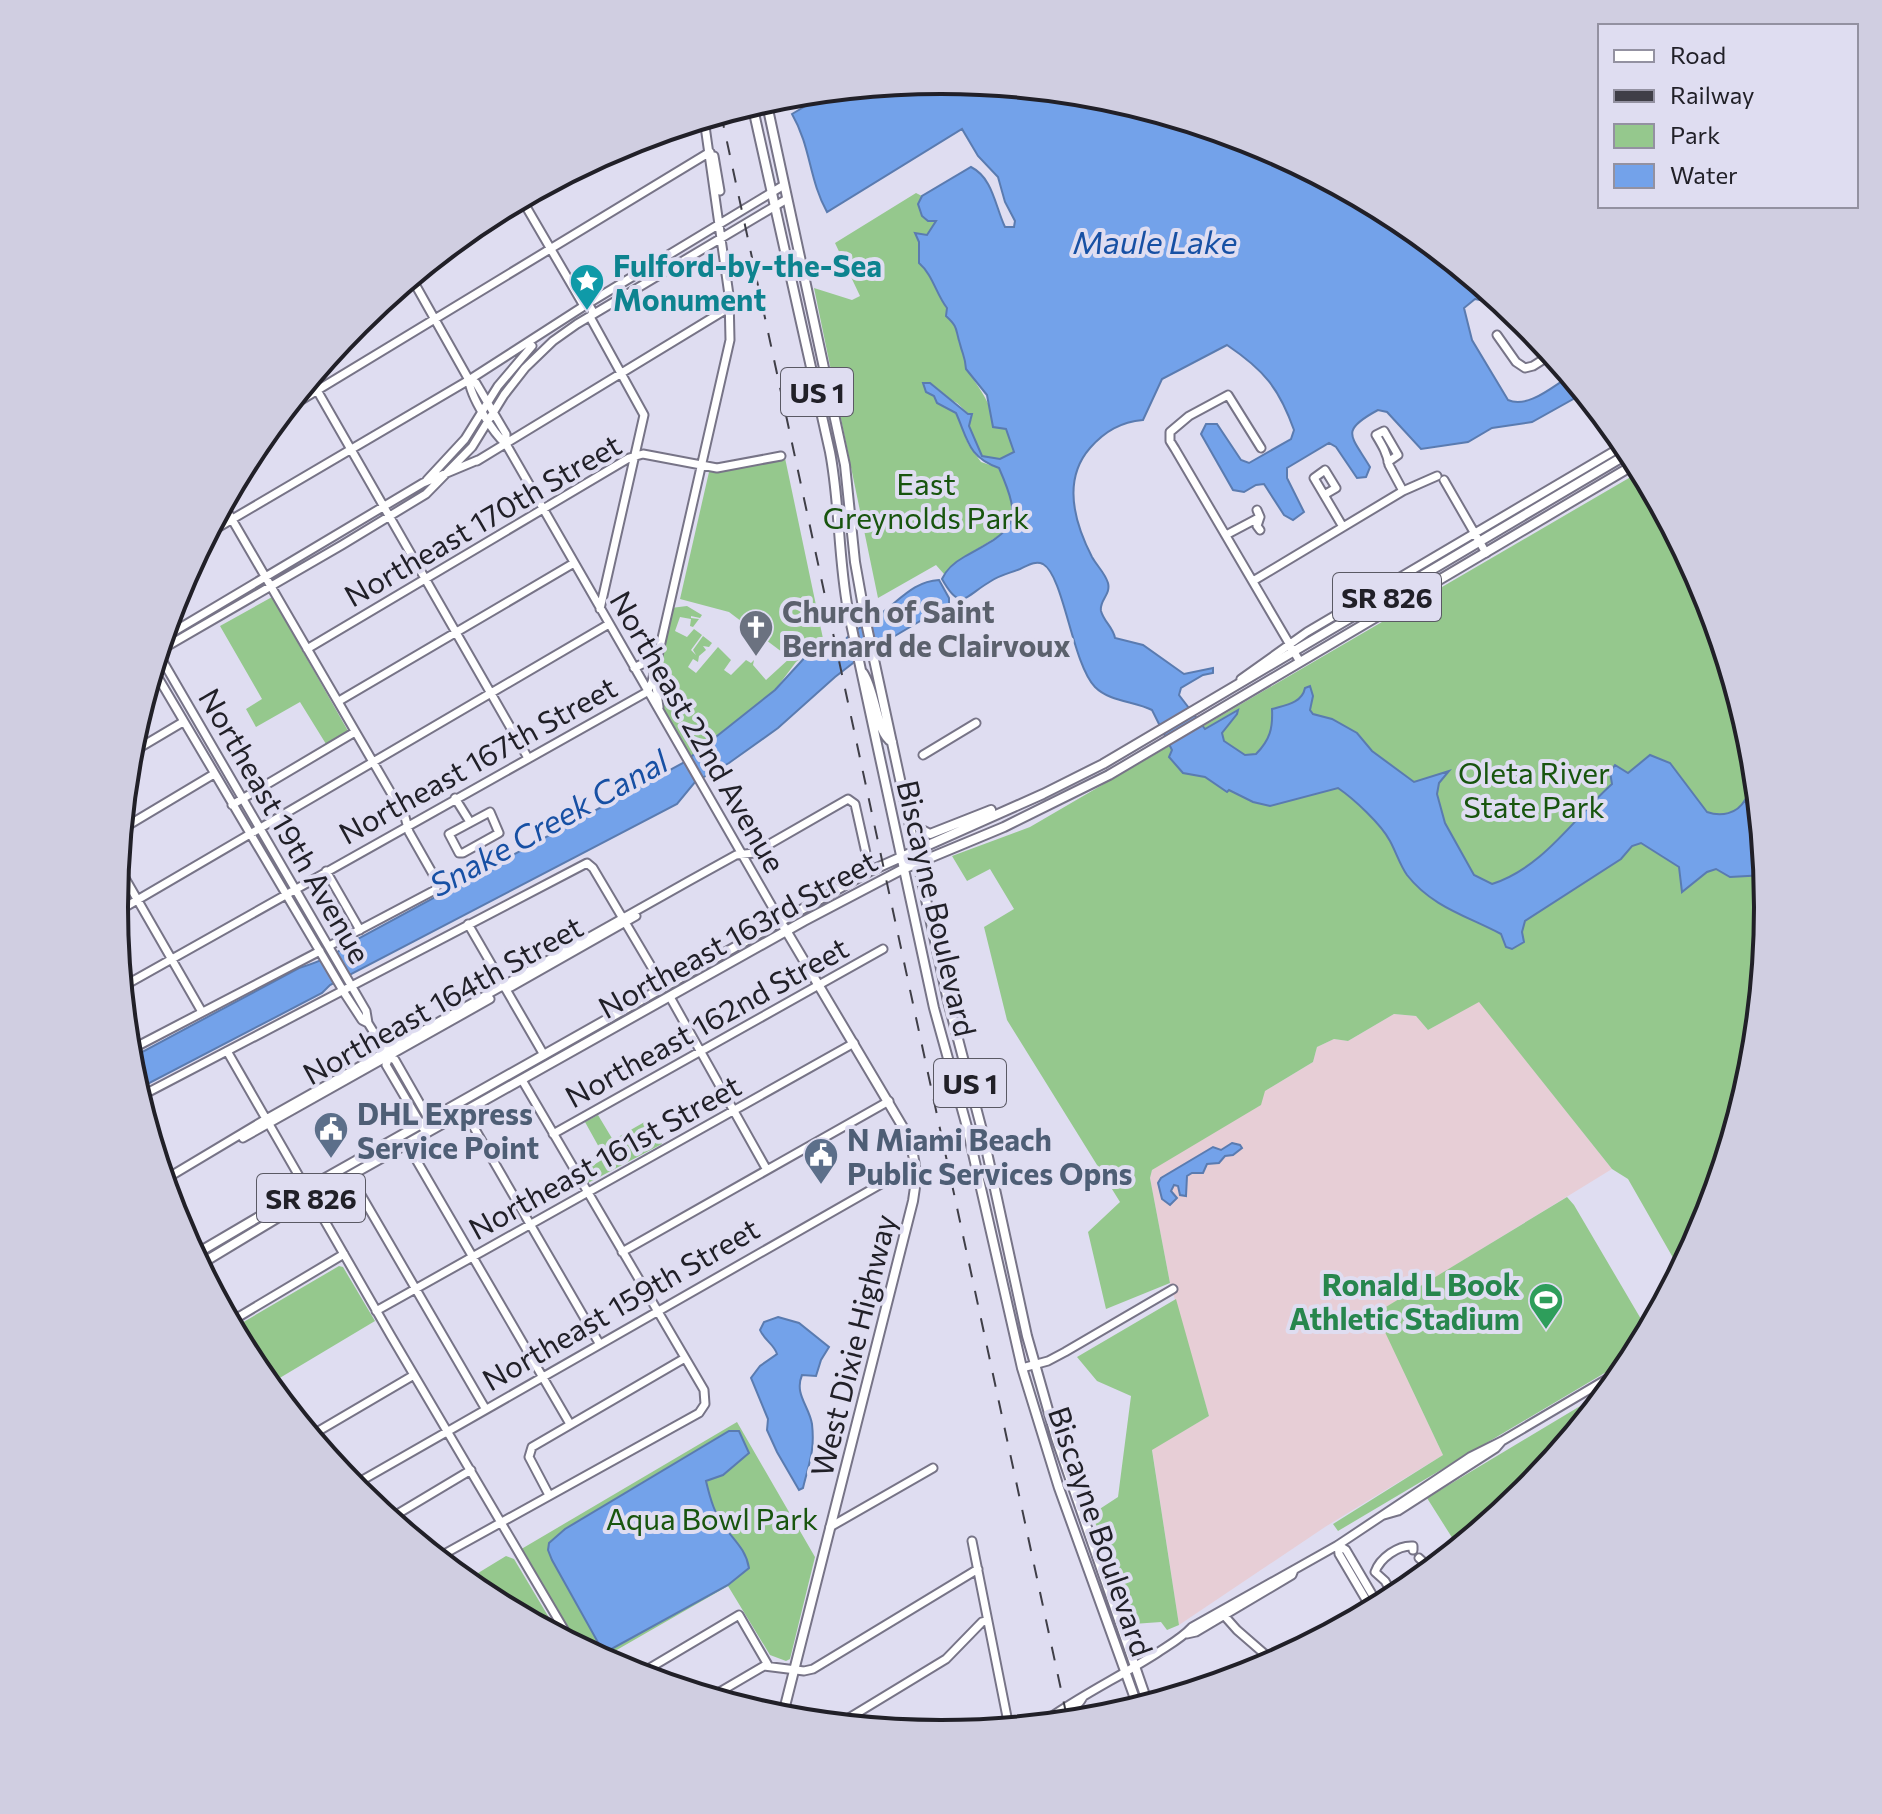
<svg xmlns="http://www.w3.org/2000/svg" width="1882" height="1814" font-family="Commissioner,sans-serif">
  <style>
    .industrial { fill: #e7ced6 }
    .green { fill: #95c88d }
    .water { fill: #73a2ea; stroke: #5a7bb0; stroke-width: 2 }
    .lines { fill: none; stroke-linecap: round; stroke-linejoin: round }
    .minor-casing { stroke: #777487; stroke-width: 11 }
    .major-casing { stroke: #777487; stroke-width: 12 }
    .minor { stroke: #fff; stroke-width: 7 }
    .major { stroke: #fff; stroke-width: 8 }
    .rail { stroke: #3f3e47; stroke-width: 2; stroke-dasharray: 14 14; stroke-linecap: butt }
    .labels { text-anchor: middle; dominant-baseline: central; stroke-width: 8; stroke-linejoin: round; paint-order: stroke }
    .shield { fill: #dfddf1; stroke: #5a5964; stroke-width: 2 }
    .shield-label { font-size: 28px; font-weight: bold; fill: #212028 }
    .culture-label { font-size: 30px; font-weight: bold; fill: #0d838f; stroke: #dfddf1; text-anchor: start }
    .park-label { font-size: 30px; fill: #18550e; stroke: #dfddf1 }
    .street-label { font-size: 30px; fill: #212028; stroke: #dfddf1 }
    .worship-label { font-size: 30px; font-weight: bold; fill: #5b616d; stroke: #dfddf1; text-anchor: start }
    .service-label { font-size: 30px; font-weight: bold; fill: #4e5e75; stroke: #dfddf1; text-anchor: start }
    .leisure-label { font-size: 30px; font-weight: bold; fill: #27864d; stroke: #dfddf1; text-anchor: end }
    .water-label { font-size: 32px; font-style: italic; fill: #1750a4; stroke: #dfddf1 }
    .rim { fill: none; stroke: #212028; stroke-width: 4 }
  </style>
  <rect width="100%" height="100%" fill="#dfddf1"/>
  <path class="industrial" d="M1479,1001l133,168 -235,144 66,142 -118,72 -146,98 -27,-176 57,-33 -39,-133 -20,-105 2,-8 113,-79 48,-29 4,-15 17,-8 14,2 46,-27 22,2 12,14z"/>
  <path class="green" d="M916,193l6,3 -4,8 18,17 -9,15 -11,-2 12,40 26,48 5,20 8,16c-3,19 26,38 25,64l14,7 8,23 -14,7 -18,-3 -13,-30 3,-9 -15,-14 -32,-17 5,7 26,20 12,31 13,18 18,6c8,19 24,48 4,65l-47,29 -12,12 -8,-9 -58,33 -64,-310 38,12 8,-4 -25,-53z
    M785,458l40,190 -16,4 -13,10 -21,28 -81,66 -6,-2c-13,-23 -31,-49 -31,-77 0,-22 9,-47 14,-69l16,-2 15,9 -2,3 -9,-2v2l8,1 -6,8 -3,-1 1,-7 -11,-2 -5,14 12,6 7,-8 8,6 -11,15 5,5 -3,-5 10,-14 9,7 -3,4 -6,-1 3,4 -7,6 -1,6 -5,-3 -5,8 8,6 22,-26 13,13 -7,10 7,5 15,-15 5,3 3,-3 -1,5 13,15 24,-22 -61,-46 -49,-13 29,-127z
    M1641,471l64,120 47,155 16,161 -16,162 -47,155 -25,46 -52,-91 -16,-10 -133,-167 -51,28 -12,-14 -22,-2 -46,27 -14,-2 -17,8 -4,15 -48,29 -4,14 -109,65 -2,8 20,105 -64,26 -18,-77 32,-30 -113,-182 -23,-93 30,-18 -24,-40 -23,12 -15,-25 78,-29z
    M272,597l76,134 -22,13 -26,-42 -44,25 -10,-18 16,-10 -42,-73z
    M598,1115l15,25 35,-20 14,24 -74,39 -6,-11 23,-14 -20,-36z
    M1567,1197l7,8 74,126 -13,24 -297,176 -5,-7 110,-69 -67,-142z
    M339,1266l4,1 32,54 -102,61 -33,-58z
    M1176,1299l33,117 -57,34 27,175 -12,5 -6,-8 -28,2 -41,-110 26,-17 13,-101 -34,-15 -20,-24z
    M1612,1387l-87,105 -67,55 -31,-49z
    M737,1422l78,135 -25,102 -4,2 -16,-6 -42,-69 -127,73 -29,-16 -54,-92z
    M506,1556l8,3 46,77 -79,-42 -16,-13z"/>
  <path class="water" d="M941,80l162,16 155,47 143,77 125,103 10,12 -6,-2c-10,-16 -36,-31 -55,-34l-11,9 8,32 36,60c20,9 45,-14 62,-24l14,17 -52,29 -40,6 -24,14 -47,7 -34,-37 -9,-2c-39,21 -27,25 -8,57l-4,10 -9,1 -21,-31 -7,-4 -42,25v10l17,34 -11,8 -9,-5 -20,-31 -8,1 -12,7 -11,-2 -32,-56 5,-10h11l24,36 8,3 42,-24 3,-9c-15,-42 -30,-60 -67,-85l-65,34 -19,41c-22,2 -38,11 -53,28 -28,32 -16,74 2,109 5,9 13,16 16,26 3,12 -9,17 -7,28 3,11 12,16 14,27l28,7 41,29 29,-6v5l-10,2 -22,13 -2,7 26,34 33,-19 -1,4 -15,19 2,8 21,14 11,-1c14,-14 17,-26 16,-45 14,-4 30,-6 33,-21l5,-2 3,10 -3,14 3,4 19,5 25,14 15,18 42,31 35,-11 -10,12 -2,11 8,29 29,52 18,9c52,-17 81,-65 120,-100l-2,-12 5,-7 13,8 22,-18 20,8 37,49c14,5 30,2 38,-12l5,13 9,3 6,59 -35,2 -14,-8 -9,3 -25,20 -3,-25 -38,-24 -9,3 -11,13 -96,62 -3,11 2,10 -12,7 -6,-2 -5,-13c-34,-18 -69,-27 -94,-59 -7,-10 -11,-23 -17,-34 -9,-17 -36,-42 -52,-53l-68,18 -17,-4 -24,-12 -2,2 -22,-15 -22,-4 -14,-16 3,-7 -20,-40c-18,-9 -42,-8 -57,-23 -23,-24 -31,-111 -52,-123 -8,-4 -16,2 -23,5 -10,4 -20,6 -29,12 -26,15 -30,32 -49,-2 4,-9 13,-17 22,-22 51,-28 60,-32 35,-89 -31,-11 -31,-28 -43,-55l-19,-10 -3,-7 -8,-4 -3,-9h7l38,31h4l-3,12 13,30 18,3 14,-7 -8,-23 -13,-2 -6,-32 -21,-26c-1,-13 -3,-13 -6,-25 -5,-15 -1,-16 -14,-28l1,-8c-11,-14 -14,-33 -28,-45v-21l-4,-9 12,2 9,-14h-8l-6,-5 -4,-12 4,-8 49,-29c22,11 24,39 34,60h9l1,-6 -10,-19 -7,-25 -20,-21 -16,-27 -135,83c-18,-32 -16,-65 -35,-98l39,-23z
    M939,580l10,18v6l-83,49 -31,24 -57,51 -49,35 -34,19 -18,22 -347,181 -8,8 -186,97 -7,-31 170,-91c20,-6 37,-13 53,-26l331,-179 92,-73 33,-36 32,-7c9,-16 25,-21 39,-32 20,-14 35,-34 60,-35z
    M1232,1143l8,2 2,3 -9,7 -8,1 -6,7 -12,1 -4,9h-11l-5,3 -1,20 -6,-1 -2,-9 -4,-1 -3,6 6,7 -7,7 -8,-6 -4,-16 3,-5 52,-31 8,3z
    M778,1317l21,6 30,24 -8,13 -5,16 -14,-1c-8,19 7,31 10,49 3,27 -3,39 -9,64l-4,2 -22,-38 -10,-22 1,-11 -17,-41 9,-12 17,-12c-3,-10 -13,-14 -17,-24l4,-8z
    M729,1431h10l10,22 -26,22 -17,6c4,17 9,35 20,48 11,14 20,22 23,39l-21,17 -122,67 -6,-6 -48,-86 -4,-10 1,-7 16,-14z"/>
  <g class="lines">
    <g class="minor-casing">
      <path id="minor" d="M714,156l6,35
        M521,198l63,108
        M411,277l58,103c1,16 24,53 37,64l275,478
        M584,306l5,-1 4,7 -3,5 54,98 -44,194
        M1497,335l19,27 9,6 8,-2 19,-12
        M310,378l218,380
        M469,380l7,3 30,51v10
        M283,411l427,-259
        M1261,448l-33,-53 -39,21 -19,16v9l5,8 125,213
        M477,461l253,-154
        M1388,462l10,-7 -14,-24 -8,4c6,10 11,18 13,30l14,26
        M427,480l38,-41 33,-53 34,-40
        M1444,480l42,73
        M1324,495l12,-7 -11,-18 -11,8 29,49
        M223,504l182,313 4,15 29,51 -3,7 -106,56
        M1257,510l3,7 -3,9 3,4
        M207,534l262,-154 115,-74 200,-121
        M1226,535l34,-18
        M1253,581l150,-90 34,-15
        M163,638l260,-155 55,-23
        M307,649l322,-191 14,-4 74,14 64,-12
        M159,651l183,-106 84,-51 46,-47 32,-52 21,-27 28,-27 24,-17 210,-125
        M158,653l208,358 2,12
        M634,668l22,-11
        M153,669l192,325 17,26 6,3 21,34 6,3 36,63
        M1241,679l66,-47 319,-188
        M655,680l4,27
        M647,692l5,-10 78,-342 -1,-45 -25,-176
        M339,701l235,-138
        M129,754l54,-32
        M923,755l53,-32
        M455,798l15,24
        M232,805l123,-73
        M490,812l9,21 -36,20h-4l-10,-19z
        M122,829l92,-55
        M118,866l84,146
        M326,871l34,59
        M115,913l494,-289
        M468,924l76,131
        M122,987l525,-295
        M511,987l125,-71
        M670,997l97,173
        M128,1051l192,-100
        M227,1051l164,285 181,307
        M389,1057l-3,8 37,63
        M139,1097l448,-234 6,5 71,120
        M465,1112l134,231
        M553,1134l330,-185
        M243,1138l247,-139
        M407,1144l163,280
        M350,1176l135,232
        M164,1180l102,-61 423,-238 47,-26 18,-2 94,-54 7,5 15,67
        M622,1252l267,-151
        M376,1311l478,-268
        M230,1322l114,-68
        M245,1352l10,17
        M1022,1368l26,-7 17,-9 108,-63
        M310,1436l104,-61
        M352,1486l550,-314 14,-3
        M549,1495l-20,-38 3,-10 153,-89
        M1384,1515l14,-4 98,-63 6,-7
        M389,1519l82,-49
        M830,1527l103,-59
        M972,1541l37,186
        M1338,1545l8,5 33,56
        M1338,1545l1,9 33,56
        M437,1558l262,-145 6,-9 -1,-14 -182,-310
        M1419,1558l12,11
        M1395,1598l-10,-17 -10,-9c5,-14 23,-27 38,-26v4
        M1221,1612l16,18 37,32
        M1187,1634l9,-2 96,-57 2,-5
        M638,1675l101,-60 29,50
        M711,1697l53,-31 40,5 9,-2 165,-100
        M1046,1722c14,-4 30,-12 37,-25
        M839,1724l107,-65 36,-37 4,-1
        M1041,1724c36,-27 77,-46 116,-71 12,-8 25,-15 35,-26l146,-82 132,-88 32,-16 127,-75"/>
    </g>
    <g class="major-casing">
      <path id="major" d="M766,100l79,365 10,97 10,56 83,383 35,133 44,202 29,102 92,266
        M752,104l78,348c10,52 8,105 18,158l86,398 33,119 55,241 37,120 79,219
        M863,673c13,19 13,60 29,69
        M909,815l11,14 10,5 61,-24
        M194,1255l119,-70 557,-314 173,-77 60,-30 528,-312
        M199,1265l113,-68 492,-276 99,-52 101,-42 105,-52 528,-312
        M782,1718l131,-517c5,-26 3,-49 -9,-72l-120,-202"/>
    </g>
    <use href="#minor" class="minor"/>
    <use href="#major" class="major"/>
    <path class="rail" d="M721,114l347,1608"/>
  </g>
  <defs>
    <g id="sight-pin" transform="scale(1.8)"><path d="M0 17L-7.5 6A9.5 9.5 0 1 1 7.5 6Z" fill="#0f9aa8" stroke="#dfddf1"/><path d="M0-6L1.8-2.2L6-1.7L2.9 1.2L3.7 5.4L0 3.3L-3.7 5.4L-2.9 1.2L-6-1.7L-1.8-2.2Z" fill="#fff"/></g>
    <g id="church-pin" transform="scale(1.8)"><path d="M0 17L-7.5 6A9.5 9.5 0 1 1 7.5 6Z" fill="#6b7280" stroke="#dfddf1"/><path d="M-1.2-6h2.4v3.5h3.3v2.4h-3.3V6h-2.4V-.1h-3.3v-2.4h3.3Z" fill="#fff"/></g>
    <g id="civic-pin" transform="scale(1.8)"><path d="M0 17L-7.5 6A9.5 9.5 0 1 1 7.5 6Z" fill="#5c6f8a" stroke="#dfddf1"/><path d="M-.6-6.5H3V-4.5H.6V-3L4-1V1h2V6H-6V1h2V-1L-.6-3ZM-1.2 2.5V6h2.4V2.5Z" fill="#fff"/></g>
    <g id="stadium-pin" transform="scale(1.8)"><path d="M0 17L-7.5 6A9.5 9.5 0 1 1 7.5 6Z" fill="#2e9e5b" stroke="#dfddf1"/><path d="M0-5a6.5 5 0 1 0 0 10a6.5 5 0 1 0 0-10ZM-3.5-1.8h7v3.6h-7Z" fill="#fff"/></g>
  </defs>
  <g fill-rule="evenodd">
    <use href="#sight-pin" x="587" y="281"/>
    <use href="#church-pin" x="756" y="627"/>
    <use href="#civic-pin" x="331" y="1129"/>
    <use href="#civic-pin" x="821" y="1155"/>
    <use href="#stadium-pin" x="1546" y="1300"/>
  </g>
  <g class="labels">
    <g class="shield">
      <rect x="781" y="368" width="72" height="48" rx="6"/>
      <rect x="1333" y="573" width="108" height="48" rx="6"/>
      <rect x="934" y="1059" width="72" height="48" rx="6"/>
      <rect x="257" y="1174" width="108" height="48" rx="6"/>
    </g>
    <g class="shield-label">
      <text x="817" y="392">US 1</text>
      <text x="1387" y="597">SR 826</text>
      <text x="970" y="1083">US 1</text>
      <text x="311" y="1198">SR 826</text>
    </g>
    <g class="culture-label">
      <text x="613" y="264">Fulford-by-the-Sea<tspan x="613" dy="34">Monument</tspan></text>
    </g>
    <g class="park-label">
      <text x="926" y="482">East<tspan x="926" dy="34">Greynolds Park</tspan></text>
      <text x="1534" y="771">Oleta River<tspan x="1534" dy="34">State Park</tspan></text>
      <text x="712" y="1517">Aqua Bowl Park</text>
    </g>
    <g class="street-label">
      <text transform="translate(482 519) rotate(-30)">Northeast 170th Street</text>
      <text transform="translate(699 731) rotate(60)">Northeast 22nd Avenue</text>
      <text transform="translate(477 759) rotate(-29)">Northeast 167th Street</text>
      <text transform="translate(286 825) rotate(60)">Northeast 19th Avenue</text>
      <text transform="translate(938 908) rotate(77)">Biscayne Boulevard</text>
      <text transform="translate(737 933) rotate(-29)">Northeast 163rd Street</text>
      <text transform="translate(442 999) rotate(-29)">Northeast 164th Street</text>
      <text transform="translate(706 1021) rotate(-29)">Northeast 162nd Street</text>
      <text transform="translate(604 1156) rotate(-29)">Northeast 161st Street</text>
      <text transform="translate(620 1303) rotate(-30)">Northeast 159th Street</text>
      <text transform="translate(852 1345) rotate(-76)">West Dixie Highway</text>
      <text transform="translate(1102 1531) rotate(71)">Biscayne Boulevard</text>
    </g>
    <g class="worship-label">
      <text x="782" y="610">Church of Saint<tspan x="782" dy="34">Bernard de Clairvoux</tspan></text>
    </g>
    <g class="service-label">
      <text x="357" y="1112">DHL Express<tspan x="357" dy="34">Service Point</tspan></text>
      <text x="847" y="1138">N Miami Beach<tspan x="847" dy="34">Public Services Opns</tspan></text>
    </g>
    <g class="leisure-label">
      <text x="1520" y="1283">Ronald L Book<tspan x="1520" dy="34">Athletic Stadium</tspan></text>
    </g>
    <g class="water-label">
      <text x="1155" y="241">Maule Lake</text>
      <text transform="translate(548 822) rotate(-29)">Snake Creek Canal</text>
    </g>
  </g>
  <path d="M0 0H1882V1814H0ZM128 907a813 813 0 1 1 1626 0a813 813 0 1 1-1626 0Z" fill="#d0cee1" fill-rule="evenodd"/>
  <path class="rim" d="M128 907a813 813 0 1 1 1626 0a813 813 0 1 1-1626 0Z"/>
  <rect x="1598" y="24" width="260" height="184" fill="#dfddf1" stroke="#9391a1" stroke-width="2"/>
  <rect x="1614" y="50" width="40" height="12" fill="#ffffff" stroke="#9391a1" stroke-width="2"/>
  <text x="1670" y="64" font-size="24" fill="#212028">Road</text>
  <rect x="1614" y="90" width="40" height="12" fill="#3f3e47" stroke="#9391a1" stroke-width="2"/>
  <text x="1670" y="104" font-size="24" fill="#212028">Railway</text>
  <rect x="1614" y="124" width="40" height="24" fill="#95c88d" stroke="#9391a1" stroke-width="2"/>
  <text x="1670" y="144" font-size="24" fill="#212028">Park</text>
  <rect x="1614" y="164" width="40" height="24" fill="#73a2ea" stroke="#9391a1" stroke-width="2"/>
  <text x="1670" y="184" font-size="24" fill="#212028">Water</text>
</svg>
